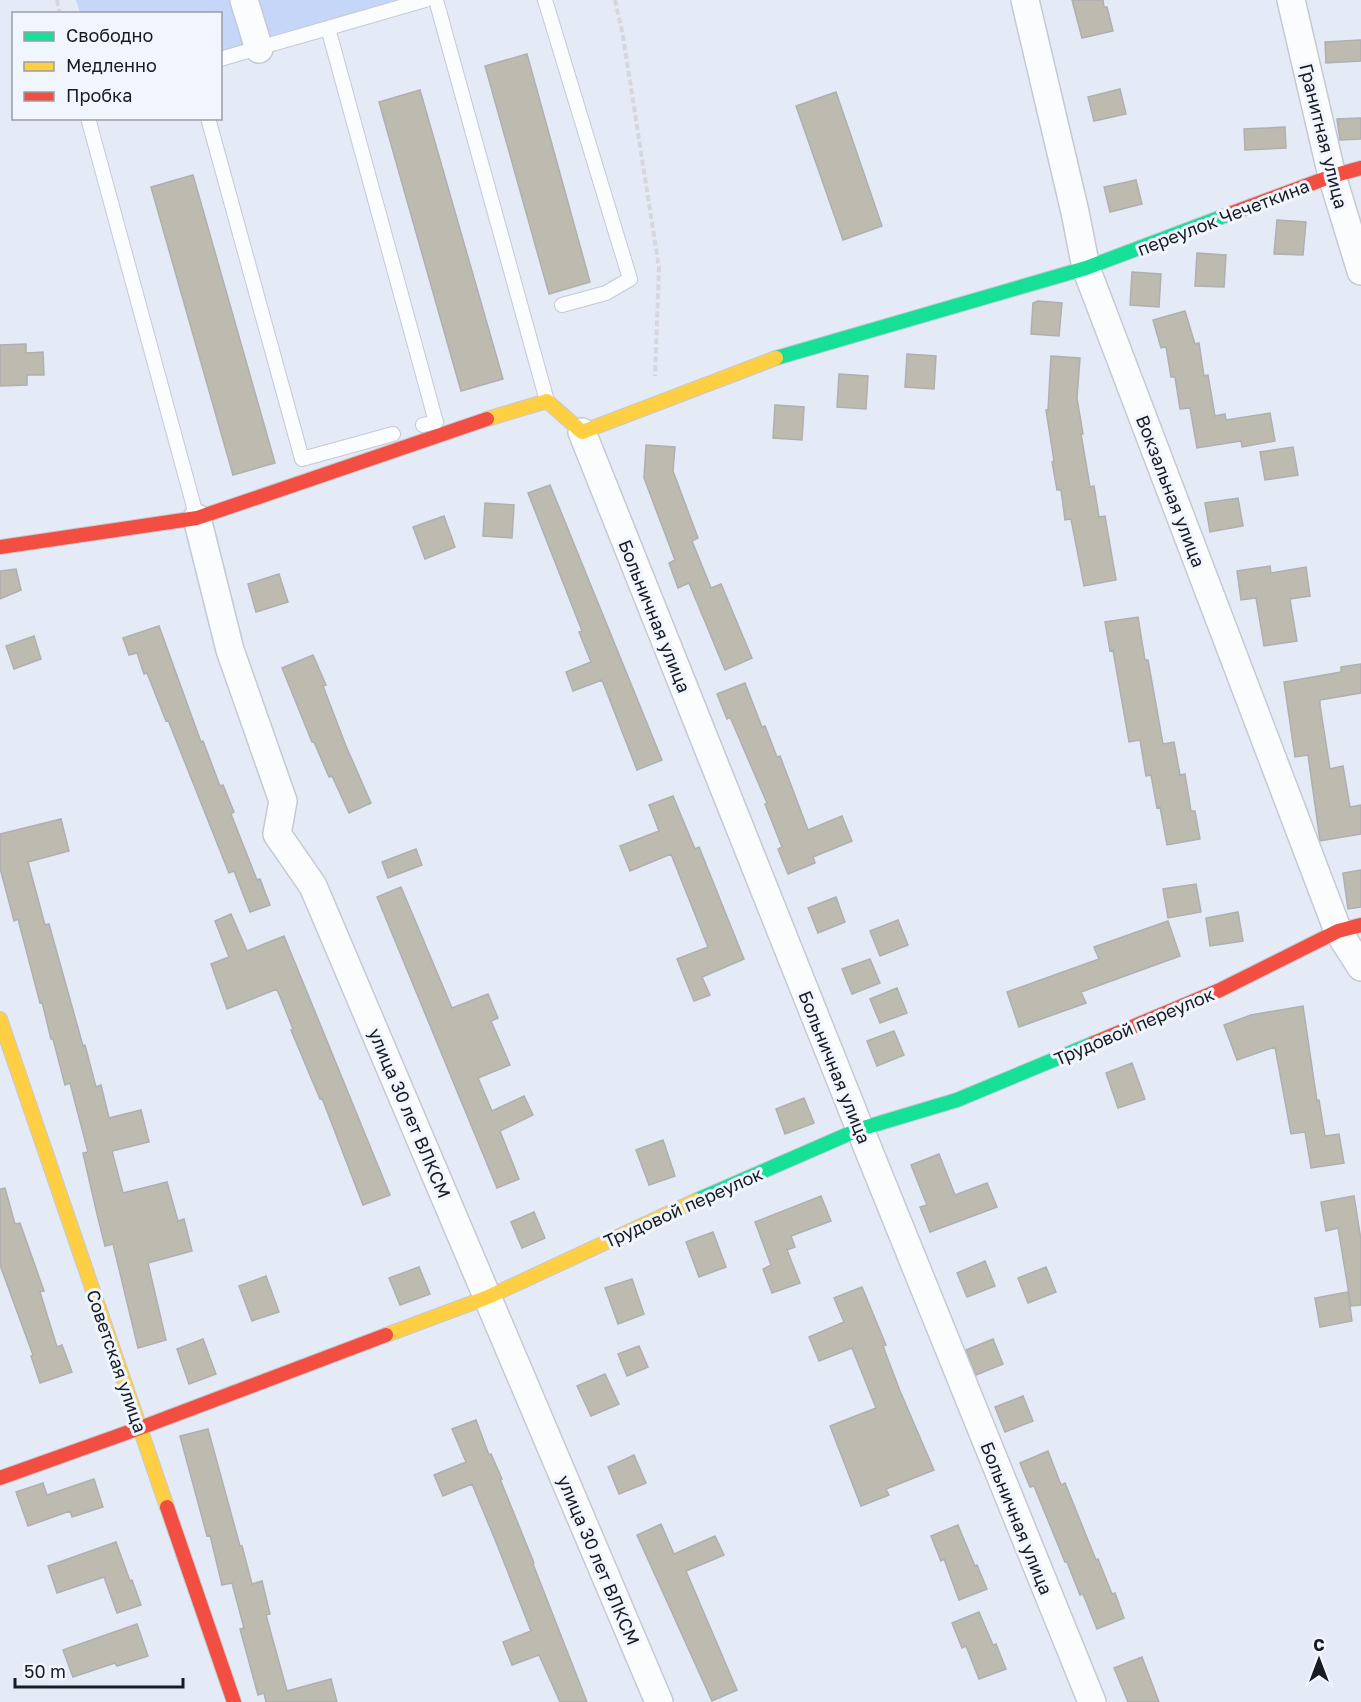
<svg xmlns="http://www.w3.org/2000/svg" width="1361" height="1702" font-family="'Golos Text',sans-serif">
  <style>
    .green { fill: #c6d6f9 }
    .building { fill: #bdbbb0; stroke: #aeafb0; stroke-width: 1.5 }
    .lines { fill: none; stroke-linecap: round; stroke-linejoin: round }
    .lane-casing { stroke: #c5c9d2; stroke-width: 16 }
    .street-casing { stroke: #c5c9d2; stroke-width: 30 }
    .fast-casing { stroke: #c5c9d2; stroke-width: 16 }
    .slow-casing { stroke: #c5c9d2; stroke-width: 16 }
    .jam-casing { stroke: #c5c9d2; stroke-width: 16 }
    .path { stroke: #d6d7dc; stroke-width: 4; stroke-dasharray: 6 3; stroke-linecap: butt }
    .lane { stroke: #fbfcfe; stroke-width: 14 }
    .street { stroke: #fbfcfe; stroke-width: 27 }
    .fast { stroke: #16e098; stroke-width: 14 }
    .slow { stroke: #ffcf43; stroke-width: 14 }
    .jam { stroke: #f24e42; stroke-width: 14 }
    .labels { text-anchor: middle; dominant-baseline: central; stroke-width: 6; stroke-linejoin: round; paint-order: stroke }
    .street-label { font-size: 18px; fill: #171b22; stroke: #f0f5fe }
  </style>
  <rect width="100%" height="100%" fill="#e5ebf6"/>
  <path class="green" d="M76,0h337l-192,59 -1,-45 -140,-1z"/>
  <path class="building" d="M1072,0h31l1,7h3l6,24 -31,7z
    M1361,40v21l-35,2 -1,-21z
    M527,54l63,228 -41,12 -64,-228z
    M1120,89l6,25 -32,7 -6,-24z
    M420,90l83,289 -42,12 -82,-289z
    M836,92l46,134 -39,14 -47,-134z
    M1361,118v21l-21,1 -3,-21z
    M1285,127l1,21 -41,2 -1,-21z
    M193,175l82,288 -42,12 -82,-288z
    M1136,180l6,24 -32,8 -6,-25z
    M1277,220l29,2 -3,33 -29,-1z
    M1197,253l29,2 -2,32 -29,-1z
    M1132,272l29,2 -2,33 -29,-2z
    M1038,301l24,2 -3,33 -28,-2 2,-31z
    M1185,311l10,33 4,-1 5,33 4,-1 7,41 10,-2 1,6 44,-7 5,28 -33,6 -1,-6 -44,7 -7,-40 -10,1 -5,-32h-4l-5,-30 -5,1 -8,-28z
    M26,344v9l17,-1 1,23h-17v10l-27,1v-41z
    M907,354l29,2 -2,33 -29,-2z
    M1051,356l29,2 -3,40 6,36h-2l9,53 4,-1 5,31 6,-1 11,64 -32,6 -13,-67 -6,1 -4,-30h-4l-5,-28 2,-1 -8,-51h2z
    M839,374l29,2 -2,33 -29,-2z
    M775,405l29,2 -2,33 -29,-2z
    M646,445l29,2 -2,24 25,67 -6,3 19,47 10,-4 31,74 -27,12 -36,-87 -11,5 -9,-25 6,-3 -31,-82z
    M1293,447l5,28 -33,5 -5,-28z
    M550,485l112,275 -25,10 -35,-90 -29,11 -7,-19 25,-10 -12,-30 3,-1 -54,-138z
    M1238,498l5,28 -33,6 -5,-29z
    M485,503l29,2 -2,33 -29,-2z
    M444,516l11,31 -30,12 -12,-32z
    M1270,566l1,7 35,-6 4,29 -20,3 7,42 -33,5 -8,-48 -15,2 -4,-29z
    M16,569l5,21 -21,9v-28z
    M279,574l9,28 -32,10 -8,-28z
    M1138,617l7,43h3l15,84 11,-2 6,33 5,-1 6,37h4l5,28 -33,6 -7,-38 -3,1 -6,-33 -5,1 -6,-36 -11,2 -16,-92 -3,1 -5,-29z
    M159,626l42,116 2,-1 17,45 3,-1 11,27 -3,2 26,66 3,-1 10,26 -20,7 -16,-41 -5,2 -61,-153 -2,1 -19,-48 -3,1 -7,-21 -8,2 -6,-17z
    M34,636l7,23 -27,10 -8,-23z
    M313,655l13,30 -3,1 23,60 25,57 -22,10 -17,-37 -3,1 -15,-35h-2l-30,-74z
    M1361,664v29l-41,7v5l10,64 13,-3 7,41 11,-2v29l-41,7 -12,-86 -13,2 -11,-75 57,-10v-5z
    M745,683l17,44 3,-1 12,31 3,-1 28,74 34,-14 10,25 -39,16 2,6 -27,11 -10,-25 4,-2 -17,-43 2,-1 -37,-86 -3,2 -10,-25z
    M673,796l22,53 4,-2 45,112 -42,18 8,18 -16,6 -17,-42 31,-12 -37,-93 -41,17 -10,-25 39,-15 -10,-26z
    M61,819l8,32 -41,11 17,63 4,-1 34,122 2,-1 11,42 5,-2 8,33 32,-8 8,32 -37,9 11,42 44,-11 11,39 6,-2 8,32 -44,12 18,77 -28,8 -25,-104 -8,2 -8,-32 -14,-61 5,-1 -18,-69 -5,2 -12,-46h-2l-9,-37 -2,1 -22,-84 -4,2 -14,-53v-34z
    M416,849l6,16 -34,13 -6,-16z
    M1361,870v37l-13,2 -5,-36z
    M1196,884l5,28 -33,6 -5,-29z
    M401,887l51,121 36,-14 10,24 -7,3 19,44 -32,13 14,33 32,-15 9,19 -33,16 19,48 -22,9 -120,-291z
    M836,897l9,25 -27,11 -10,-25z
    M1238,912l5,29 -33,5 -4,-28z
    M231,914l16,37 37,-15 106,259 -27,10 -41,-107 -2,1 -29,-69 2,-1 -16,-40 -50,20 -16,-45 18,-7 -14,-36z
    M898,920l10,25 -28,11 -10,-25z
    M1168,921l12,35 -99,36 5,11 -67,24 -12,-35 92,-33 -5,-12z
    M870,959l10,24 -28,11 -10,-25z
    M897,988l10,25 -27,10 -10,-24z
    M1303,1006l14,95 2,-1 6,36 14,-2 5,29 -33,5 -6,-36 -14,2 -16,-87 -38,13 -13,-35 27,-10z
    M894,1031l10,24 -27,11 -10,-25z
    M1132,1063l13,36 -27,9 -12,-35z
    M804,1098l10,25 -29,11 -9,-25z
    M663,1140l12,36 -26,9 -13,-35z
    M939,1154l16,41 32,-12 10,24 -67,25 -10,-25 7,-2 -16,-40z
    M5,1188l10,36 5,-1 24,68 -4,1 17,55 5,-2 10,27 -32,11 -9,-27 2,-1 -33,-90v-76z
    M821,1196l10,25 -40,15 4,11 -8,3 13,33 -28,10 -9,-24 8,-4 -16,-43z
    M1354,1196l7,44v65l-10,1 -13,-78 -12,3 -5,-29z
    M534,1212l11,26 -23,10 -11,-26z
    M713,1232l13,35 -27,10 -13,-35z
    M985,1261l10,25 -28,11 -10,-24z
    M419,1267l11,27 -30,11 -11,-27z
    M1046,1267l10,25 -28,11 -10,-25z
    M266,1276l13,36 -27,9 -13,-35z
    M632,1279l12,35 -26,10 -13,-36z
    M862,1287l24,58 -3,1 17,45 34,79 -48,19 3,6 -28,11 -31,-80 46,-18 -24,-60 -33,13 -10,-24 35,-15 -10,-24z
    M1348,1292l4,29 -32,6 -5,-29z
    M203,1339l13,35 -27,10 -12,-35z
    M993,1339l10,25 -27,11 -10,-25z
    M639,1346l9,21 -21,9 -9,-22z
    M605,1374l14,30 -28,12 -14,-30z
    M1023,1396l10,25 -28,11 -10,-25z
    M476,1420l13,35 2,-1 11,25h-2l34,84 -1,1 54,138h-27l-21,-47 -27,10 -9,-23 28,-11 -33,-84 -26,-63 -29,12 -9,-21 32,-13 -14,-33z
    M208,1429l32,117h2l10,38 10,-3 8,33 -4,1 21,76 44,-12 6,23h-71l-2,-9 -6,2 -18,-66 4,-1 -12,-45 -10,2 -12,-50 -3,1 -27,-100z
    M1048,1451l13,34 4,-2 31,77 2,-1 14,35 3,-1 9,25 -27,11 -14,-35 -3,1 -13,-33h-2l-31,-76 -4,1 -10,-24z
    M634,1455l12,28 -27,11 -11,-27z
    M94,1479l9,28 -31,10 -2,-6 -42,15 -12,-34 27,-9 4,12z
    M661,1524l13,30 41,-18 9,19 -38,16 51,119 -25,11 -75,-166z
    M958,1525l17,41 2,-1 10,24 -28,11 -15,-41 -3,2 -10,-25z
    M116,1542l14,39 2,-1 9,25 -24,8 -13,-36 -47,16 -9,-27z
    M979,1612l14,33 3,-1 10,25 -27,10 -13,-33 -4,2 -10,-25z
    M137,1624l11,32 -31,10 -2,-3 -42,14 -10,-27z
    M1142,1657l17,45h-31l-14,-34z"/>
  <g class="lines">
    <g class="lane-casing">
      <path id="lane" d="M436,0l111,401
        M545,0l85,279 -24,14 -44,12
        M220,59l108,-31
        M88,118l109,400
        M208,118l94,341 91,-25
        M423,425l13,-3 -108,-394 97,-28"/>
    </g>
    <g class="street-casing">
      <path id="street" d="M244,0l15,49
        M1025,0l50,212 11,56 252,663 23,36
        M1291,0l41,176 29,95
        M582,432l278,697 232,573
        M197,518l33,132 53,151 -6,33 36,52 346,816"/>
    </g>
    <g class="fast-casing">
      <path id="fast" d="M776,358l310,-90 146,-55
        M697,1200l163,-71 97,-29 137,-57"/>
    </g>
    <g class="slow-casing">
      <path id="slow" d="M487,419l60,-18 35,31 194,-74
        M0,1019l167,488
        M386,1335l102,-38 209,-97"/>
    </g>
    <g class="jam-casing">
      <path id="jam" d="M1232,213l100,-37 29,-8
        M0,547l197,-29 290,-99
        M1094,1043l126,-53 118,-59 23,-6
        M0,1478l140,-50 246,-93
        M167,1507l67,195"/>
    </g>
    <path class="path" d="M57,0l3,14
      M615,0l8,36 36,232 -4,108"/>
    <use href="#lane" class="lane"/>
    <use href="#street" class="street"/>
    <use href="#fast" class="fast"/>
    <use href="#slow" class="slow"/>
    <use href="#jam" class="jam"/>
  </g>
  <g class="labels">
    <g class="street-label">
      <text transform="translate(1324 136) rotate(76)">Гранитная улица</text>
      <text transform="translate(1223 217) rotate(-21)">переулок Чечеткина</text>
      <text transform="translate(1171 491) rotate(69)">Вокзальная улица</text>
      <text transform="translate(655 616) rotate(68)">Больничная улица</text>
      <text transform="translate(1134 1026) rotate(-23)">Трудовой переулок</text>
      <text transform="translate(835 1067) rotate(68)">Больничная улица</text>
      <text transform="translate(410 1113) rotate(67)">улица 30 лет ВЛКСМ</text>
      <text transform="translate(683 1207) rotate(-24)">Трудовой переулок</text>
      <text transform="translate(117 1361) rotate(71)">Советская улица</text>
      <text transform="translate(1017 1518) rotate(68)">Больничная улица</text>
      <text transform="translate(599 1560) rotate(67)">улица 30 лет ВЛКСМ</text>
    </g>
  </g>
  <rect x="12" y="12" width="210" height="108" fill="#f0f5fe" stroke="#999ea6" stroke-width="1.5"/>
  <rect x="24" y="32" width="30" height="9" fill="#16e098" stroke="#999ea6" stroke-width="1.5"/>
  <text x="66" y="42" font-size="18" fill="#171b22">Свободно</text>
  <rect x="24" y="62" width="30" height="9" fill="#ffcf43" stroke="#999ea6" stroke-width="1.5"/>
  <text x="66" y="72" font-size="18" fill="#171b22">Медленно</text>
  <rect x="24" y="92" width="30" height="9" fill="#f24e42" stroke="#999ea6" stroke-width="1.5"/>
  <text x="66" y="102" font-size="18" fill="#171b22">Пробка</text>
  <g transform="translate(1319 1660)" stroke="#f0f5fe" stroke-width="4.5" paint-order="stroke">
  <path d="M0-4.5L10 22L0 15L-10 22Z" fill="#171b22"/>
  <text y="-9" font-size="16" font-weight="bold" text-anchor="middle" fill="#171b22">С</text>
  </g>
  <path d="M15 1678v9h168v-9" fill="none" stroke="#171b22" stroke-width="3"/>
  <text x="24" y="1678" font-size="18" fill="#171b22" stroke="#f0f5fe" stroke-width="4.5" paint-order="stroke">50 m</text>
</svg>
